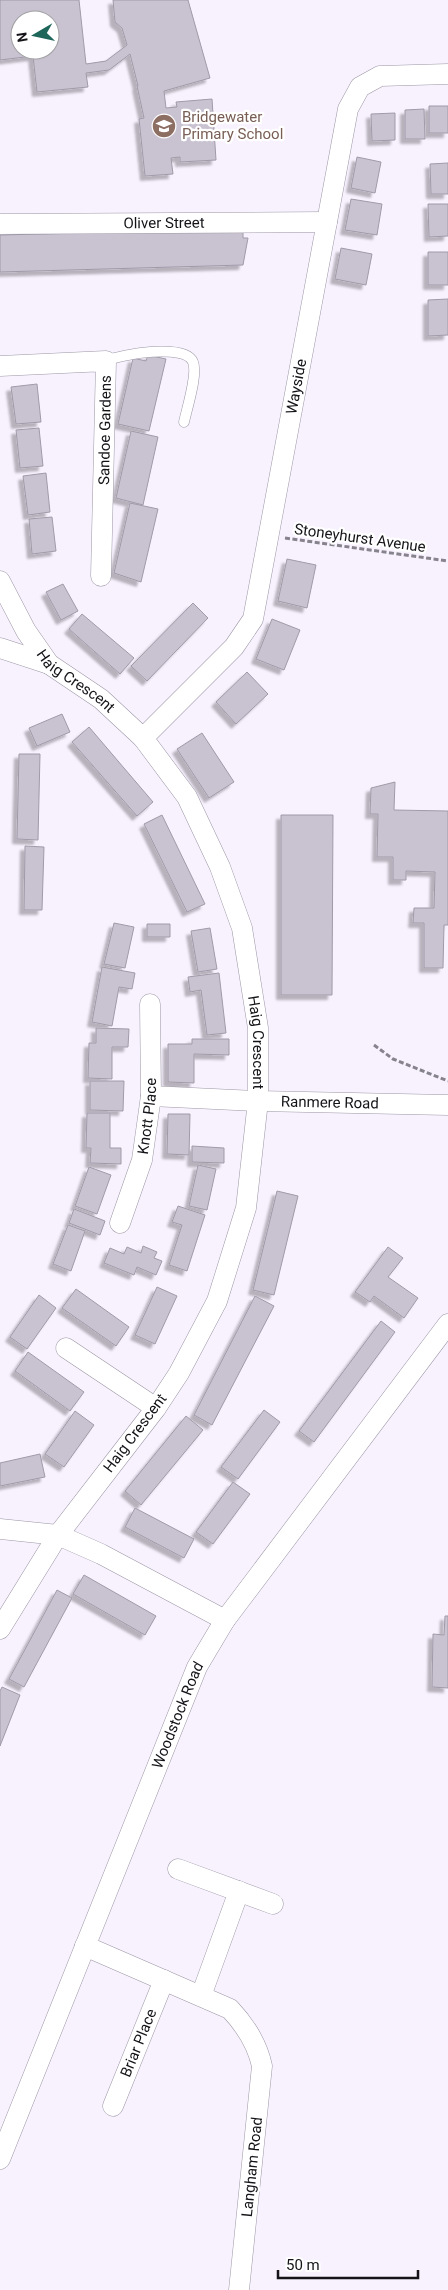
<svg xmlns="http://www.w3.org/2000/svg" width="448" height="2290" font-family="Roboto,sans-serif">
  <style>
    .building { fill: #c8c2d1; stroke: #a09aa8; fill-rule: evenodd; filter: url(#shadow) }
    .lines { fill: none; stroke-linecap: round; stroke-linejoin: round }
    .lane-casing { stroke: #9d97a5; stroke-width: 11 }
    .street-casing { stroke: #9d97a5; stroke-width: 21 }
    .path { stroke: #87838c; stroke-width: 3; stroke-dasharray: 5 2.5; stroke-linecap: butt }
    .lane { stroke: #fff; stroke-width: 10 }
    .street { stroke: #fff; stroke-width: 20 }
    .labels { text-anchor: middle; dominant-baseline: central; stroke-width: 4.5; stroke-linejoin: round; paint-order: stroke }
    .education-label { font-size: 15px; fill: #785e54; stroke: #fff; text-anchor: start }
    .street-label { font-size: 15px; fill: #151318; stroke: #fff }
  </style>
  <defs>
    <filter id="shadow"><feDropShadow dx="-4.5" dy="4.5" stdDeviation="1" flood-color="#0004"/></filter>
  </defs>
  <rect width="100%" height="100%" fill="#f8f2ff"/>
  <path class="building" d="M0,0h79l7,64 20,-3 21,-16 -5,-17 -7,-6 -2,-22h75l22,78 -46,13 2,17 11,-1 -1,-5 36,-3 4,61 -36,2v-5l-9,1 2,16 -28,2 -6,-57 5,-1 -7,-32h1l-8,-32 -21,16 -23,3 2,14 -51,5 -4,-36 -33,4zM20,20h30v30h-30z
    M429,106h19v27h-19z
    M424,109l1,30h-20v-29z
    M395,113v27l-23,1 -1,-27z
    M357,157l24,5 -6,31 -24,-5z
    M448,163v31h-17l-1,-30z
    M351,199l31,5 -5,31 -32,-5z
    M428,204h20v32l-19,1z
    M243,229v9h5l-5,27 -243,7v-37z
    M341,248l31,6 -6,31 -31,-6z
    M428,252h20v33h-20z
    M448,299v36l-20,1v-36z
    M148,355l18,4 -17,72 -31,-7 15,-66 13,3z
    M37,384l4,38 -25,2 -5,-37z
    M39,428l4,38 -23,2 -4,-38z
    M131,431l27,6 -15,68 -27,-7z
    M46,473l4,39 -22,3 -5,-39z
    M130,503l28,6 -17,73 -27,-9z
    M52,517l4,34 -24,3 -3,-35z
    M287,559l29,6 -9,43 -29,-7z
    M63,584l15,27 -17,9 -15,-28z
    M193,603l15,15 -61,63 -16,-15z
    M82,614l52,44 -14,16 -51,-45z
    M272,619l28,11 -16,40 -28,-11z
    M247,672l21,22 -32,30 -20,-22z
    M62,714l8,18 -33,14 -8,-18z
    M89,727l64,75 -16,14 -65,-74z
    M202,733l32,49 -25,16 -32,-49z
    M19,754h21l-2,86 -21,-1z
    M395,782l-1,28 54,1v114h-4l-1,43h-19v-45h-11l1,-15h20l1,-36 -29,-1v9h-13v-23h-16l1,-43h-8l1,-26z
    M162,815l43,89 -18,8 -43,-88z
    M281,815h52l-1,180h-51z
    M25,846l19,1 -2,63h-18z
    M114,923l20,4 -9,41 -21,-4z
    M147,924h23v13h-23z
    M210,928l7,41 -19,3 -7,-41z
    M102,967l33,6 -3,16 -13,-2 -7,39 -20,-4z
    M219,973l7,60 -19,2 -6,-45 -11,2 -2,-15z
    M96,1028l33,1 -1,18h-16v32l-24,-1 1,-35h7z
    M192,1039h37v16l-35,-1v29l-26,-1v-38h24z
    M90,1081h34l-1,30 -33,-1z
    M87,1113h23v35h11v16l-31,-1 1,-15h-5z
    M168,1114h22l-1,41 -22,-1z
    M192,1146l32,2v15l-32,-1z
    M198,1165l18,4 -9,41 -18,-4z
    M89,1167l22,8 -14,39 -22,-8z
    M277,1191l21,5 -24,99 -21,-5z
    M178,1206l27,9 -18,56 -18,-6 13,-40 -10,-3z
    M74,1209l31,12 -5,14 -31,-12z
    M68,1225l17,6 -14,40 -18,-7z
    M143,1246l14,6 -3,6 8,3 -6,14 -19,-8 -3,8 -30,-12 6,-15 14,6 3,-7 14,6z
    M388,1247l15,11 -15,19 30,21 -14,20 -30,-22 -4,6 -15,-10z
    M157,1287l20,9 -22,48 -20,-9z
    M76,1289l53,38 -13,19 -54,-38z
    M39,1295l17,13 -29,41 -17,-12z
    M255,1296l19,10 -62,119 -18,-10z
    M381,1321l14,11 -81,110 -15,-11z
    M28,1352l56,40 -14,19 -55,-40z
    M264,1410l16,12 -42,57 -17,-12z
    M75,1411l19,14 -30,42 -19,-13z
    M186,1416l17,14 -62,75 -16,-14z
    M40,1454l5,23 -45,9v-23z
    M233,1482l17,12 -37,50 -17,-12z
    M135,1508l59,31 -10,19 -59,-31z
    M84,1575l72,41 -11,19 -72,-41z
    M57,1590l15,8 -48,89 -15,-8z
    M445,1616h3v72l-16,-1 1,-53 11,1z
    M2,1687l18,8 -20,51v-55z"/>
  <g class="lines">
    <g class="lane-casing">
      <path id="lane" d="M106,361c15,-7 80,-18 87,1 5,12 -6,46 -9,60"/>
    </g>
    <g class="street-casing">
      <g id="street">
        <path id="s1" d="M0,224l327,-2"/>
        <path d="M0,366l106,-5 -5,215"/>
        <path id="s2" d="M0,581l26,50 23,33 52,35 42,39 44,59 33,70 22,61 16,100v73l-12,107 -29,93 -38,72 -23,35 -98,127 -58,94"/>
        <path d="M0,648l49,16"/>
        <path id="s3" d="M143,738l91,-91 19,-28 95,-510 12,-22 20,-11 68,-2"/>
        <path id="s4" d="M151,1096l107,5 190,4"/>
        <path id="s5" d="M120,1223l22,-63 9,-64 -1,-92"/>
        <path d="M66,1348l90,60"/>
        <path d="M0,1529l58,6 43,19 124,66"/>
        <path d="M178,1869l95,35"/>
        <path d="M85,1946l145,63c16,17 27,34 32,57l-23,224"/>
        <path d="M201,1996l38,-105"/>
        <path id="s6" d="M113,2106l51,-126"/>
        <path id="s7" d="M0,2159l197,-492 28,-47 223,-296"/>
      </g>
    </g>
    <path class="path" d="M285,538l163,23
      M374,1045l19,14 55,22"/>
    <use href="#lane" class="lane"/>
    <use href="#street" class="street"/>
  </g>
  <defs>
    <g id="school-disc" transform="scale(1.25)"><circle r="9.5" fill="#8d6e63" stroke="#fff"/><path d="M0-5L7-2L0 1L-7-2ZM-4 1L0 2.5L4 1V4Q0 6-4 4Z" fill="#fff"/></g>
  </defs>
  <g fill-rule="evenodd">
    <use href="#school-disc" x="164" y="126"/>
  </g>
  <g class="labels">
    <g class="education-label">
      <text x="182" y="117">Bridgewater<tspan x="182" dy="17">Primary School</tspan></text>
    </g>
    <g class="street-label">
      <text stroke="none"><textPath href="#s1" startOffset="164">Oliver Street</textPath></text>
      <text stroke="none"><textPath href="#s3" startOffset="399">Wayside</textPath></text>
      <text transform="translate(105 430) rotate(-89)">Sandoe Gardens</text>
      <text transform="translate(360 538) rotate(8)">Stoneyhurst Avenue</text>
      <text stroke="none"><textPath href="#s2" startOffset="128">Haig Crescent</textPath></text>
      <text stroke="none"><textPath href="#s2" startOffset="548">Haig Crescent</textPath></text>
      <text stroke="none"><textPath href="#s4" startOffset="179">Ranmere Road</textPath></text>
      <text stroke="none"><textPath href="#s5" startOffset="111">Knott Place</textPath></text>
      <text transform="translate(135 1433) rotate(-53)">Haig Crescent</text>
      <text stroke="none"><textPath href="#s7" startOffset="478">Woodstock Road</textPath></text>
      <text stroke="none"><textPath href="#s6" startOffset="68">Briar Place</textPath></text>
      <text transform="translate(252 2167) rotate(-84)">Langham Road</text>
    </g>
  </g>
  <g transform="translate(35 35) rotate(261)"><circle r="24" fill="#ffffff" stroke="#a1a1a3"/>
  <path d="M0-4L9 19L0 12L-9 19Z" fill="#1e665a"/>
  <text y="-8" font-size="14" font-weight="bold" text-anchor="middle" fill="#151318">N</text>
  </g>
  <path d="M278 2270v8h140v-8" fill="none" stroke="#151318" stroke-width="2.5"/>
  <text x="286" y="2270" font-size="15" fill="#151318" stroke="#ffffff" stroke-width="4" paint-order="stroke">50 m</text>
</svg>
